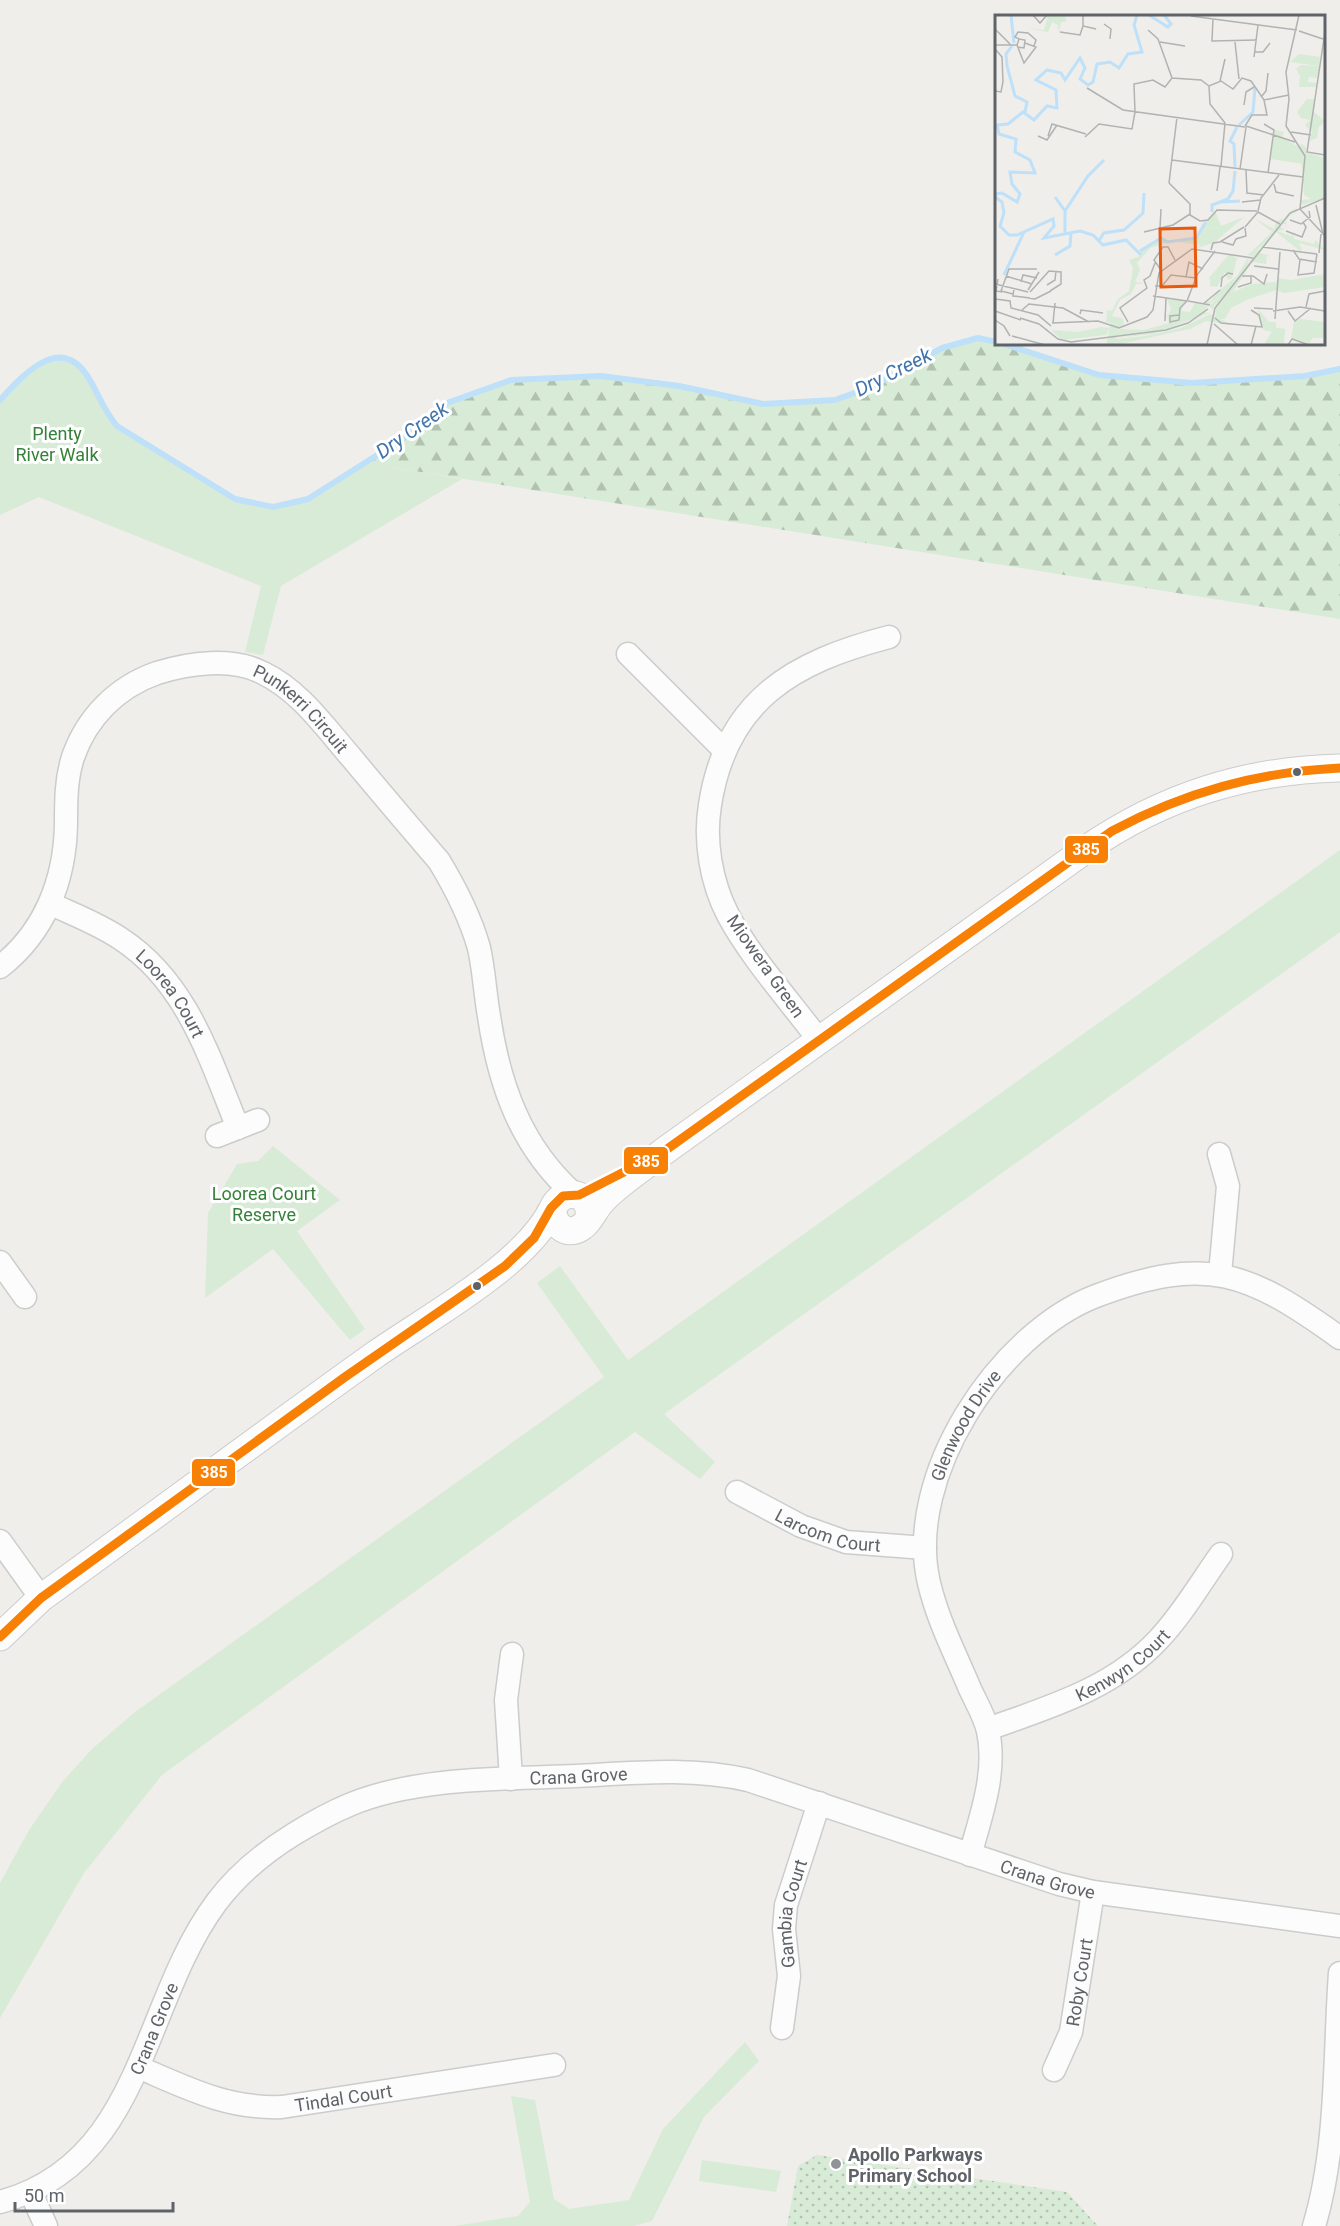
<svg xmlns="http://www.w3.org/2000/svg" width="1340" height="2226" font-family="Roboto,sans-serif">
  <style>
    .grass { fill: url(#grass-dots) }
    .forest { fill: url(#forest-firs) }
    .park { fill: #d8ebd6 }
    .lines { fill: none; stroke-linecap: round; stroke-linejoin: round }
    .stream { stroke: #bfe0f9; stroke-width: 6 }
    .minor-casing { stroke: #cbcccc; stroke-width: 25 }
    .tertiary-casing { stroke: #cbcccc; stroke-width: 29 }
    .minor { stroke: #fdfcfc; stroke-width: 22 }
    .tertiary { stroke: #fdfcfc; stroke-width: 27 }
    .bus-1-casing { stroke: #fff; stroke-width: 14 }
    .bus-1 { stroke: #f78005; stroke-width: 9 }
    .bus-dot { fill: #5f6368; stroke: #fff; stroke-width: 2 }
    .poi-dot { fill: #919496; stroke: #fff; stroke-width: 2 }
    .labels { text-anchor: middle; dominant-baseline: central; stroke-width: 6; stroke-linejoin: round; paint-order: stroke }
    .park-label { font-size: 18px; fill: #348238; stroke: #fff }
    .street-label { font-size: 18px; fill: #5f6368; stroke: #fff }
    .poi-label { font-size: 18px; font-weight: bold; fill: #5f6368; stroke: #fff; text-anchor: start }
    .water-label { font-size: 20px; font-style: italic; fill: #4174aa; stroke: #fff }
    .inset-river { fill: none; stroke: #bfe0f9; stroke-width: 3 }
    .inset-road { fill: none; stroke: #b1b2b2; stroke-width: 1.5 }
    .view { fill: #e8590c; fill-opacity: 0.15; stroke: #e8590c; stroke-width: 3 }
    .inset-edge { fill: none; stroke: #5f6368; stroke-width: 3 }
    .line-badge { stroke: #fff; stroke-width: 2 }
    .badge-label { font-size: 16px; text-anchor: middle; font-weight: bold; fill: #fff }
  </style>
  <defs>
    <pattern id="grass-dots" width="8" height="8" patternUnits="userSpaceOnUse" patternTransform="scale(1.5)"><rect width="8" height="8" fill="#d8ebd6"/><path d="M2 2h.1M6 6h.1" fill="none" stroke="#b2c2b1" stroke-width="1.8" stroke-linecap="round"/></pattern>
    <pattern id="forest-firs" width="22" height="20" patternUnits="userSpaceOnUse" patternTransform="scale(1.5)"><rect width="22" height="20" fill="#d8ebd6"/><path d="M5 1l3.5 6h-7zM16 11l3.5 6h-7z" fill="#b2c2b1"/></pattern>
  </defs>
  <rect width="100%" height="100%" fill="#efeeea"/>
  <path class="grass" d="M817,2155l250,37 31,34h-311l11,-60z"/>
  <path class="forest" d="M978,338l26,6 95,31 93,8 113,-7 35,-7v250l-976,-156 40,-25 43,-35 64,-23 90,-4 78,10 84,18 72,-4 36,-13 71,-39z"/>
  <path class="park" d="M47,359h20l14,9 10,13 13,30 13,15 118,73 38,8 35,-8 56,-36 98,16 -181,107 -18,69 -18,-3 16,-66 -222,-89 -39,18v-115l31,-32z
    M1340,850v82l-676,482 51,48 -15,17 -65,-47 -473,343 -78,98 -84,145v-135l29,-53 34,-49 29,-32 43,-37 469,-335 -67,-94 23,-17 68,94z
    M273,1146l67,54 -43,31 68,98 -15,11 -77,-91 -68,49 3,-85 29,-49 21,-3z
    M745,2042l14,19 -55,56 -52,104 -18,5h-179l63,-10 12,-14 -19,-106 24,4 19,99 15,10 60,-9 34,-71z
    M702,2160l79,11 -5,21 -77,-11z"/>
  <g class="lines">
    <path class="stream" d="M1004,344l95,31 93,8 113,-7 35,-7
      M0,400c25,-27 63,-70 91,-18 9,16 14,30 26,44l118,73 38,8 35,-8 96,-61 43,-35 64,-23 90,-4 78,10 84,18 72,-4 36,-13 71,-39 36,-10 18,4"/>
    <g class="minor-casing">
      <g id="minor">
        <path d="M628,654l95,95"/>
        <path id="s1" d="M51,904c24,11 48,20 70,35 66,43 89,120 117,189"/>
        <path id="s2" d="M0,967c45,-35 65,-87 66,-143 0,-24 0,-45 7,-67 14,-40 44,-70 84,-84 32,-10 75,-16 106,0 37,18 61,53 88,84 29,35 58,69 88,104 17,28 31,55 40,87 5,22 6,46 10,68 10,69 32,131 85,178"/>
        <path d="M819,1040c-28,-37 -70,-85 -91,-125 -17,-33 -24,-74 -18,-110 16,-105 83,-143 179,-168"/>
        <path d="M217,1136l41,-16"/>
        <path d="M1219,1154l9,32 -8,88"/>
        <path d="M0,1262l25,35"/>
        <path id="s3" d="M737,1492l64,34 45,16 79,6"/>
        <path d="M0,1541l41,57"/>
        <path id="s4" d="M988,1729c61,-22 124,-40 170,-89 24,-25 43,-58 63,-86"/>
        <path d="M511,1779l-5,-79 6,-46"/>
        <path id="s5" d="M970,1855c11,-39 27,-83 18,-124 -3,-14 -12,-29 -18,-42 -15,-36 -32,-68 -41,-106 -25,-106 69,-249 167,-287 111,-42 152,-24 244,42"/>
        <path id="s6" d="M782,2028l7,-52 -5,-47 2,-24 33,-102"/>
        <path id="s7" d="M138,2067c49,21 89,42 144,40l272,-42"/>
        <path id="s8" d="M1054,2070l17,-38 22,-140"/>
        <path d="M31,2193l15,33"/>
        <path id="s9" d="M0,2202c143,-38 141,-198 216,-299 20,-27 49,-51 78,-69 18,-11 36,-21 55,-29 66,-28 156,-26 227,-29 57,-3 115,-9 172,4l311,104 34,8 247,34"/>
        <path d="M1314,2226c24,-80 20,-170 26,-253"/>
      </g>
    </g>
    <g class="tertiary-casing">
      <path id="tertiary" d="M553,1208c-1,15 12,29 27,20 9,-5 14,-18 21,-26 17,-19 42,-34 62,-50l422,-302c78,-54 161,-80 255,-82
        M0,1637l41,-39c112,-81 223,-164 335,-244 53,-37 150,-89 177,-146 10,-22 39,-16 36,9"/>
    </g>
    <use href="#minor" class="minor"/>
    <use href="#tertiary" class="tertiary"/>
    <g class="bus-1-casing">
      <path id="bus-1" d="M0,1637l41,-39 304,-221 160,-111 29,-28 17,-30 12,-12 16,-1 84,-43 449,-321c73,-39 146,-59 228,-63"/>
    </g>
    <use href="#bus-1" class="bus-1"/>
  </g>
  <g class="bus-dot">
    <circle cx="1297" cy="772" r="5"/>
    <circle cx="477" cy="1286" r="5"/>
  </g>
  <circle class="poi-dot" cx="836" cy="2164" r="6"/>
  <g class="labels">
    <g class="park-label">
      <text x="57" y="433">Plenty<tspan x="57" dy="21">River Walk</tspan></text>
      <text x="264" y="1193">Loorea Court<tspan x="264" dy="21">Reserve</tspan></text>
    </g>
    <g class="street-label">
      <text stroke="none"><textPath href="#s2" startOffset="514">Punkerri Circuit</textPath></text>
      <text transform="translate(766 966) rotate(55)">Miowera Green</text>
      <text stroke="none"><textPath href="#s1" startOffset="153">Loorea Court</textPath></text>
      <text stroke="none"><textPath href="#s5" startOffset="453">Glenwood Drive</textPath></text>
      <text stroke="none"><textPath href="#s3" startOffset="100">Larcom Court</textPath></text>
      <text stroke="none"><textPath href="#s4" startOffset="150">Kenwyn Court</textPath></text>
      <text stroke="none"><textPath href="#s9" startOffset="782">Crana Grove</textPath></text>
      <text stroke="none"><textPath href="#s9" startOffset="1268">Crana Grove</textPath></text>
      <text stroke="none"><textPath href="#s6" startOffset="116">Gambia Court</textPath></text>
      <text stroke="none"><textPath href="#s8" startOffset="92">Roby Court</textPath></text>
      <text stroke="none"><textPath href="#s9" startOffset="242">Crana Grove</textPath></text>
      <text stroke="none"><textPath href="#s7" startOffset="213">Tindal Court</textPath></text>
    </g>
    <g class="poi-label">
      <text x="848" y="2154">Apollo Parkways<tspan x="848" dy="21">Primary School</tspan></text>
    </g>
    <g class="water-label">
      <text transform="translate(893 372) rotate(-27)">Dry Creek</text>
      <text transform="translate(412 430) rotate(-35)">Dry Creek</text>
    </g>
  </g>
  <g transform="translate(995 15)">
    <rect width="330" height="330" fill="#efeeea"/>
    <path d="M304,39l21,3 -1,9 -29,-4zM305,128l6,4v5l19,6v40l-23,7 -1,-5 10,-1 -7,-4zM303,192l-11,9 10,-7h3l-11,7 -4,6 2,1 -4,7 -6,1 14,5 2,-4 1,7 20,5 1,-4 10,10 -26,-7 3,6 -2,2 -25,-20 -11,17 2,-6 -10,9 7,-3 -3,5 8,2 2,4 -3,-4 -1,9 -14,-2 -19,30 19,-8 24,-2 2,-4 13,2 34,-6v13l-41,6 -8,-3 -27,9 -18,9 -6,11h-5l13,6 -27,-4 -16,8 1,3 -2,-3 -73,16v-6l29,-3 36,-8 29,-14 5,2v-6l1,9v-13l14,-17 -16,17 -1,4 -4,-4 14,-12 -15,11 -3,8 5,-1 -25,13 -33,9 -36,4 52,-8 16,-5 21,-11 -38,15 -51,7 4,-7 24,1 25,-7 -2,-7 4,-6 -4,-11 19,2 -5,10 9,1 5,-9 11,3 -1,-4 6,-1 6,-9 20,-16 12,-20 -1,7 9,-11 -4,4 -5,-1 31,-30 4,4 3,-5h-4l5,-6 -15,14 -18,-14 20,11 3,-8 6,-3 -2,4 10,-11zM220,196l6,15 23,-9 -29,25 -17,6 11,-20 11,-1 -8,-8zM106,312l9,1 -4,7 -44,5 -11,-10 27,2z" fill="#d8ebd6"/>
    <path d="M306,50l18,1 -1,12 -9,-1 -1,5 9,1v4h-18l1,-11 -4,-7zM312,84h8l-1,13 11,9 -6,6 -2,11 -8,3 3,-9 -7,-7 5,-5 -9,-2 -4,-6zM220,197l-2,7 7,8 -11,1 -7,17 -33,-4 28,-4 5,-13zM281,309v4l9,1 -1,16h-20z" fill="#d8ebd6"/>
    <path d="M53,0h17l1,7h-5l-2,11 -1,-8 -6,-3 -4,10 -21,-4 17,2zM280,115l9,2 -2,5 18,11 4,16 -34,-5zM166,223l11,3 -22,7 -13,15 3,7 -5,12 10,1 -9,1 -5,10 -11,6 -8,16 10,2 2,6 -5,4 -4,17h-9l5,-22 -5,-1 1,-12 5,1 6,-12 11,-8 4,-23 -4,-8 11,-4 1,-5zM234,239l8,4 -5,20 -4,2 -3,-8 -8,15 -7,-1v-4h-14h15l-2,-4zM263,294l11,13h7v6l9,1v5l-22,-4zM305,304l25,3v16h-12l-4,5 -18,-4 3,-17z" fill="#d8ebd6"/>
    <path class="inset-river" d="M16,0l3,28M154,0l19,12 3,-3 -7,-9M17,31l-6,8 1,12 8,30 12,6 -2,10M244,110l14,-13 2,-24M240,152l-1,-23 -4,-3 7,-14M0,179l7,-1 15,9 3,-8 -8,-10 -2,-12 25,1 -5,-13 -15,-8 1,-13 -17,-5 -2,-9 11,-1 15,-12 11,8 13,-14 10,2 -1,-18 -20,-10 11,-10 14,3 4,7 15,-22 5,10 -5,11 8,6 5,-3 4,-18 13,-2 9,6 9,-14 14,-2 -8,-27 3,-10M0,182l7,5 2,11 -4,13 9,9h8l36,-16 1,7 -10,12 36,-7 13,4 10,10 23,-5 15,15M60,182l10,14v24M226,187l19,-1M70,196l23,-35 16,-16M217,197v-7l16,-6 5,-8 2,-20M103,227l6,-9 20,-3 19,-17 1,-20M145,236l21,-13 6,4 29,-4 10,-16M60,240l15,-9 1,-13M9,260l20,-43"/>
    <path class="inset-road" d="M38,0l7,8 7,-8M88,0v11l13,3M304,0l-13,57 3,27 -3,27 19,30 -5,53 25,27M196,1l106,14M218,4l-1,22 45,-1M109,9l7,5 -1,10M0,14l15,15M153,15l10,9 14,39M304,16l24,8M65,17l20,3 3,-9M330,17l-18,120 18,3M24,24l-4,-2 3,-5 10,1 8,7 -2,6M165,27l25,4M240,27l4,37M0,30h22M22,30l7,18 12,-16 -11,-4M22,30l2,-6 6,1 -1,8 -7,-1M260,37h8l7,-9M259,42l4,-32M177,63l29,2 8,6 12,-5 12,8 9,-11 9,3 13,19 25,-5M225,66l5,-22M214,71l1,18 15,19 -4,43M92,73l36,22 122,17M0,76l6,1 2,-10 -1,-25 -6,-7M266,82l5,-6 2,-18M249,90l2,-13 8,-5M140,97l-1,-28 19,-4 12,7 7,-9M269,109l10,6 -6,43M250,111l7,-11h15l-3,-15M251,111l49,16M296,117l20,3M43,121l9,4 10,-15M53,121l4,-12 34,10M90,122l14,-13 33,5 3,-17M177,145l131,17M245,154l6,-42M251,155l1,23 17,2M174,168l21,21v11l10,6 8,-1 9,-10 40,1M174,168l8,-66M279,169l2,8 18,4M222,176l3,-24M247,187l19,-2M321,190l7,29M263,196l3,-13 18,-23M295,205l11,4 9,-7 -1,-6M250,212l13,-15 22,12M165,213l1,-19M291,216l16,6 4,-10 -3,-5M149,217l29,-7 17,-11M227,227l11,3 3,-6 10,-3 -1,-8M267,232l55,7M216,235l2,-7 7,-1 24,-15M298,235l6,9 18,3M324,238l2,-19M305,245l-2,15 16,-2 3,-19M259,251l24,3M166,255l-7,-10 9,-13h5l7,13M11,261l26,8M247,261h11l11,8 3,-10M191,262l3,-15 14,7M3,264l-2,12 6,1M26,267l2,-7 14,3M0,269l33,8M52,270l8,-5 1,-9M160,271h7l9,-11 25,3M226,272l1,-9 6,-5 5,1M243,272l13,-4v-7M19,273l-1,8 17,2M33,275l11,-18M35,277l19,-21 12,1v12l-11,7M18,279l-12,-3 8,-22h28M158,281l34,5M33,283l7,1 16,-8M0,284l15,2 1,7 27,7 13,11M192,286l10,-26 18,-24M193,286l22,4M208,289l17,-14M311,292l3,-13 16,-3M220,293l75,-95 35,-15M259,293l19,1M27,295l7,-6 34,4 26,14M0,296l26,9M278,296l27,-4 25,4M293,296l7,10 16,-13M85,299l1,-4 22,3M184,300l-9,1v6l9,-2 1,-12 7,-7M25,303l19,6 19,15 13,3 95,-12 22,-7 20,-14M220,303l6,5 41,4 -3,-12 -8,-5M280,304l5,-67M0,305l9,6 6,10M170,306l1,-23M133,307l-8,-14 27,-20 -3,-8 6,-4 5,-13M57,308l46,-2 21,7 28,-11 6,-7 6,-37 33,-24 61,9M58,308l2,-20M219,309l24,21M17,321l33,9M212,330l8,-37M256,330l5,-19M293,330l4,-6 17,6"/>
    <path class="view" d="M200,213l1,58 -35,1 -1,-58z"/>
    <rect width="330" height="330" class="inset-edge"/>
  </g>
  <g class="line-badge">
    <rect x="1064" y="835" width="45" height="29" rx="6" fill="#f78005"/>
    <rect x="623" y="1146" width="46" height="29" rx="6" fill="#f78005"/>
    <rect x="191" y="1458" width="45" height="29" rx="6" fill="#f78005"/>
  </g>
  <g class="badge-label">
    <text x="1086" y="855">385</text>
    <text x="646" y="1167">385</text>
    <text x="214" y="1478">385</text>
  </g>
  <path d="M15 2202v9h158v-9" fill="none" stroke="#5f6368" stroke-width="3"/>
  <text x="24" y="2202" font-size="18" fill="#5f6368" stroke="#ffffff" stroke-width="4.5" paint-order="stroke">50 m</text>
</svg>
